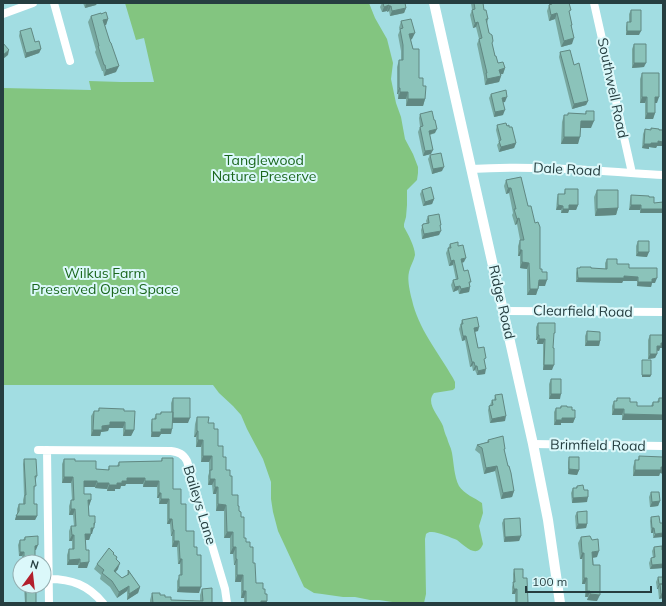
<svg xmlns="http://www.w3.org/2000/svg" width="666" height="606" font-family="Mulish,sans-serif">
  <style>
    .green { fill: #83c580 }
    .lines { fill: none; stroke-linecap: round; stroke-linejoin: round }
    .minor { stroke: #fff; stroke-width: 8 }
    .tertiary { stroke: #fff; stroke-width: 10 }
    .wall { fill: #78a8a0 }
    .shaded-wall { fill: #618882 }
    .building { fill: #8bc3ba; stroke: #618882 }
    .labels { text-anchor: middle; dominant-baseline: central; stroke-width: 4; stroke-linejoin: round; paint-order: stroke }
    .street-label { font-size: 14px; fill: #263e40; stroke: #dbf8fa }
    .park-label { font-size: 14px; fill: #1b671d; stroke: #dbf8fa }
  </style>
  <rect width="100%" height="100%" fill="#a2dde2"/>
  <path class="green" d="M125,3h244l6,15 12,21 6,24 -2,16 5,24 5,14 4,22 8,15 5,13v6l-1,7 -10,10v15l-1,12 -2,7v3c4,7 11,20 11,28 -1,6 -5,11 -6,17 -2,8 1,20 3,28 6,28 26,52 41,78l2,4v6l-2,2 -19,3c-9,10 5,23 9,33 1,4 2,8 4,12 1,5 4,9 5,15 2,11 2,23 7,33 5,8 16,12 23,17l1,10 -4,13 4,18c-6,16 -19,1 -26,-4 -5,-2 -19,-8 -25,-8 -3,0 -3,0 -6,2l-1,5 1,55 -2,9h-25l-20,-3h-9l-15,-3h-12l-21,-3 -8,-1 -10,-6 -26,-56 -5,-19 -2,-13v-17l-8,-23 -16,-30 -6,-14 -8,-9 -14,-13 -6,-8h-210v-297l88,2 -2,-9 32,1h33l-10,-44 -8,2z"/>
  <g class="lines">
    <path class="minor" d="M54,3l16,58
      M594,3l38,170
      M3,14l30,-11
      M471,169c64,-4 128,2 192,6
      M504,311l159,1
      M533,444l130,2
      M38,450l133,1c8,1 12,3 16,10l38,128 2,14
      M47,450l2,153
      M49,579c23,0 39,6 54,24"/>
    <path class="tertiary" d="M434,3l99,441 15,76 12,83"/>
  </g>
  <path class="wall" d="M83,3h14l-1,2 -11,3z
    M382,3h23l1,5 -2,5 -14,3 -1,-5 -2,1v-1l-5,1 -2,-5z
    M471,3h12l1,7 4,9 -1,5 8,32 3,7 7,5 -2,6h-3l1,2 -2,6 -14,3 -1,-7v-1l-7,-33 2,-5 -3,-12 -3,1 -3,-13 2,-5z
    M549,3h20v11l3,11 -1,2 1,17 -11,3 -6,-28 -6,2 -2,-10 2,-6z
    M631,10l8,25h-13v-8l1,-5h2v-8z
    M101,14l7,5 -2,6h-1l11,47 -12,4 -1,-5h-1l-7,-19 1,-2 -8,-28 3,-6z
    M401,21l11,18 -1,1 8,38 4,8 2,13 -2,7h-17v-7h-8v-5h-1v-27l2,-7h2v-9l-3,-16 2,-5 -1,-2z
    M20,31l15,11 6,7 -2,4 -14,5 -6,-22z
    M634,44l10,23 -12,1v-19z
    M560,52l28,49 -2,4 -14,4 -13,-52z
    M642,73l15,30h-2v10l-2,6h-8v-16h-5v-24z
    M491,94l14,8h-2v13l-9,2 -5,-19z
    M586,111l5,17h-11l-2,16h-17l1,-22 2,-7h4v-2l17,1z
    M420,114l15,19 -5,2 1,19 -8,2 -5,-24 2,-5 -1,-9z
    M497,125l10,1 9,17 -2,5 -15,4 -2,-7 2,-3 -3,-12z
    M651,128l12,2v16h-6l-1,2 -7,-1v2l-7,-1 1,-14 2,-5 6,1z
    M430,155l12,16 -10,3 -4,-15z
    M521,177l19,92 5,17h-6l-3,9h-9v-26l-7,-1v-12h-2v-10l2,-6 -3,-16 -2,1 -3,-10 1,-2 -4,-20 -3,1 -2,-8 2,-6z
    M565,189l13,16 -2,5h-7l-1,3h-7v-3h-5l1,-12 1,-4h6z
    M422,190l12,9 -2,5 -9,2 -3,-12z
    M597,190l21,18 -2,7 -21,1 -1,-19z
    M631,195l18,2 5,6 9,-1v11h-23v-3h-11l1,-10z
    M428,216l12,11 -1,8 -17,4 -1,-9 2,-6h4l-1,-3z
    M638,241l9,16 -11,-1v-10z
    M450,244l8,2 6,16 -2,1 2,8 6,13v3l-1,5 -10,2 -1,-4 -5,2 -2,-7 2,-5h3l-3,-15 -4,1 -3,-13z
    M607,259l10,5 12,4 26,15h-3l-1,4 -14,-1v-5h-14l-1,2 -46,-1v-9l1,-5 28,1v-6z
    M462,320l16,11 -3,1 3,16 7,14v12l-8,1 -2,-5 -2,1 -1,-5 -2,1 -5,-27 -3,1 -3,-12z
    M538,323l15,14 -1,33h-9v-26h-6v-4h-1v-13z
    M587,331l13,10 -1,5h-14v-10z
    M650,335l10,13 -1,3 -2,-1v4l-2,4 -7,1v-19z
    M642,360l9,15 -1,2h-8z
    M551,379l9,20h-11v-15z
    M495,395l10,26 -15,2 -2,-13 1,-4 1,-1 2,-5h2z
    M173,398l15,25h-16l-1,11h-10l-2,3h-8v-13l1,-5h2l2,-5h4l1,-2h10v-9z
    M617,398l20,8h14l2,-4h4l2,-4h4v22h-41v-5h-10v-9l2,-5h2z
    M561,406l6,1 5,3 3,8 -2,5h-12v2h-7v-13l2,-4h4z
    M99,408l25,3 10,19 -3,6h-8v-8h-14l-1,3 -7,1 -1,4h-9v-20l3,-5h4z
    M197,417l11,6 6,6 4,17 5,11 3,13 4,6 2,19 6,11 3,11 3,21 2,4 4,5 6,36 7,6 2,5 2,7 -1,2h-22v-5h-3v-16h-6v-17h-1l-1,-11h-3v-16h-6v-27h-8v-17h-3l-1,-9h-4v-9l1,-3v-11h-8v-15h-5v-10h-2l1,-13z
    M488,440l16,12 10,39 -2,6 -11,2 -6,-28 -11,3 -4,-20 -5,-4 2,-5 10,-3z
    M639,456l21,17 -1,3h-26v-9l2,-7h3z
    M569,457l10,13 -2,5 -9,-1v-12z
    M162,458l11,31 8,15 5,27 8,16 3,8 2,38 -22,-1v-11l3,-6v-11h-2l-1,-17h-5v-11h-1l-1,-12h-3v-20h-8v-6h-2v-11h-14v-3h-17l-1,2h-4l-1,3h-5v2h-8v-2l-12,-1v-1h-11v7l7,6 -2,6v10l6,7 -6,17h-4l1,10 1,18h-9v-3h-11v-10l2,-6h3v-8h-3v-10l2,-5h3l-1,-11h-4v-9l2,-6h1l-1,-17h-9v-19l2,-5 11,2 21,8 12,1 1,-4h8l2,-4 42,-1z
    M24,459l13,17 -1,3 -2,12v13l3,12 -2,4h-20l2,-6v-5l2,-5h4v-4l1,-4 -1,-32z
    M577,486l7,4 3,12 -15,1 -1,-10 2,-5h3z
    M651,492l9,9 -2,5 -8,1 -1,-10z
    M577,512l10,12 -1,4 -10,1 -1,-13z
    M651,517l9,6 -7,15v-5h-2l-1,-12z
    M504,519l17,17 -2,5 -15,1 -2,-19z
    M25,537l11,13h-1v12h-13v-6h-3l-1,-11 2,-5h3z
    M581,537l16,20 -4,1 4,43 -10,-1 1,-3h-3v-13h-3v-25h-2l-2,-16z
    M654,547l9,2v19l-13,1 -1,-6 2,-5h2l-1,-7z
    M114,555l3,2 -1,3 2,9 -3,4 7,5 5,-3 1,-5 12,17 -2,6 -11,7v-9l-10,7 -7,-11 -10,-8 1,-4 -7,-6 3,-5z
    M514,569l9,9 5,25h-13v-9h-3v-7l1,-4v-9z
    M658,577h5v21l-4,1 -1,-10h-1l-1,-7z
    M23,586h13v17h-11l-1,-15h-1z
    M202,589l10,14h-62v-3l2,-7 8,2 11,5 29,1v-6z"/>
  <path class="shaded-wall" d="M86,3h11l-1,2 -11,3z
    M618,3h13v1h-13z
    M389,5l-2,6 -5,1 2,-5z
    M389,6h2l-2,5 -2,1z
    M406,8l-2,5 -14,3 2,-5z
    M557,13l-2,6 -6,2 2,-6z
    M108,19l-2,6 -5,1 2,-6z
    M478,22l-2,5 -3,1 2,-5z
    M627,31h14l-2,4h-13z
    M415,33l-3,6 -5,1 2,-6z
    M574,38l-2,6 -11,3 3,-6z
    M41,49l-2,4 -14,5 1,-5z
    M9,50l-1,5 -5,4v-4z
    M634,63h12l-2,4 -12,1z
    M119,66l-3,6 -12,4 2,-6z
    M505,68l-2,6 -6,1 2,-5z
    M501,76l-2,6 -14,3 2,-6z
    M399,88h1l-2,6h-1z
    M400,92h8l-2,7h-8z
    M507,97l-2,5 -5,1 2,-5z
    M642,97h5l-2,6h-5z
    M655,97h4l-2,6h-4z
    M408,99h17l-2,7h-17z
    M588,101l-2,4 -14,4 2,-5z
    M505,110l-2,5 -9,2 1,-5z
    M647,113h8l-2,6h-8z
    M581,121h13l-3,7h-13z
    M437,129l-2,4 -8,2 2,-4z
    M564,137h16l-2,7h-17z
    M658,141l5,1v4h-6l-1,2 -7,-1v2l-7,-1 2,-4z
    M516,143l-2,5 -15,4 2,-5z
    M433,150l-2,4 -8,2 2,-5z
    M444,167l-2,4 -10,3 1,-5z
    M508,188h3l-2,5 -3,1z
    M434,199l-2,5 -9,2 2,-4z
    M558,205l5,1 -2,4h-5z
    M569,205h9l-2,5h-7l-1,3h-7l2,-4z
    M631,205h10l-1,5h-11z
    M618,208l-2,7 -21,1 2,-7z
    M641,209h22v4h-23z
    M519,218l-2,6 -2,1 2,-6z
    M441,231l-2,4 -17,4 2,-5z
    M520,250h2l-2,6h-2z
    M638,252h11l-2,5 -11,-1z
    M466,258l-2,4 -5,1 2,-4z
    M454,260l-1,5 -4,1 2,-5z
    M522,262l7,1 -2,6 -7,-1z
    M624,276l14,1 -1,4h-14l-1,2 -46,-1 2,-4z
    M657,278l-2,5h-3l-1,4 -14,-1 1,-4z
    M539,280h8l-2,6h-8z
    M460,286l-2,4 -5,2 2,-5z
    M470,287l-1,5 -10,2 2,-5z
    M530,289h8l-2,6h-9z
    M479,327l-1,4 -6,1 2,-4z
    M538,335h1l-2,5h-1z
    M463,336h3l-1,4 -3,1z
    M539,339h6l-2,5h-6z
    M587,341h13l-1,5h-14z
    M661,343h2v5h-3l-1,3 -4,-1 2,-4z
    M650,354h7l-2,4 -7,1z
    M472,362h2l-2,4 -2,1z
    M544,365h10l-2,5h-9z
    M475,366h2l-2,4 -2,1z
    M486,369l-1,5 -8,1 1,-4z
    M642,375h9l-1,2h-8z
    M551,394h10l-1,5h-11z
    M614,409h10l-2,6h-10z
    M624,414l39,1v5h-41z
    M506,416l-1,5 -15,2 2,-4z
    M173,418h17l-2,5h-17z
    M562,418h13l-2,5h-12v2h-7l2,-5z
    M110,422h15l-2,6h-14l-1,3 -7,1 -1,4h-9l2,-6z
    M161,429h11l-1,5h-10l-2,3h-8l1,-5z
    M125,430h9l-3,6h-8z
    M197,431h1l-2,6h-2z
    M198,440h5l-2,7h-5z
    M203,456h9l-3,6h-8z
    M497,466l-2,5 -11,3 2,-6z
    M661,467h2v7l-3,-1 -1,3h-26l2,-6z
    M569,469l10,1 -2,5 -9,-1z
    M64,477h9l-2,6h-9z
    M127,478h18l-2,6h-17l-1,2h-4l-1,3h-5v2h-8l2,-6 8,-2z
    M210,479h5l-3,6h-4z
    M84,481h13l-2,6h-13z
    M145,481h14l-2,6h-14z
    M97,483h12l-2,6 -12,-1z
    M215,487h3l-2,7h-3z
    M514,491l-2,6 -11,2 2,-6z
    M159,493h2l-2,5h-2z
    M588,497l-1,5 -15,1 1,-5z
    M161,499h8l-2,5h-8z
    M88,500h3l-2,6z
    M660,501l-2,5 -8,1 2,-5z
    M218,504l8,1 -2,6h-8z
    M71,509h4l-2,6h-4z
    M16,516h21l-2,4h-20z
    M169,519h3l-2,5h-3z
    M94,523h1l-3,11h-3z
    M578,524h9l-1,4 -10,1z
    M652,528h2l-1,5h-2z
    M173,530h1l-2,6h-1z
    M227,532h6l-3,6h-6z
    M663,533v4l-10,1 2,-4z
    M85,534h6l-2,6h-6z
    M72,535h2l-2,6h-3z
    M521,536l-2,5 -15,1 1,-5z
    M174,541h5l-2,6h-5z
    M38,545l-2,5h-3l2,-4z
    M233,547h3l-3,7h-3z
    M599,551l-2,6 -7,1 2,-6z
    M20,552h4l-2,4h-3z
    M582,553h2l-2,6h-2z
    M80,559l-2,6h-11l2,-5z
    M180,559h2l-2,5h-2z
    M236,559h1l-2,6h-1z
    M89,562l-2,6h-9l2,-5z
    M120,563l-2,6 -7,8 3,-6z
    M663,564v4l-13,1 2,-4z
    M237,575h6l-2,7h-6z
    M584,578h3l-2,6h-3z
    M659,584h1l-2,5h-1z
    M129,586l-2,5 -10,7 2,-6z
    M140,587l-2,6 -11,7 2,-6z
    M179,587h22l-2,6 -22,-1z
    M514,589h3l-2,5h-3z
    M243,591h3l-2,7h-3z
    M587,591h3l-2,6h-3z
    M590,594l10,1 -3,6 -10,-1z
    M661,594h2v4l-4,1z
    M261,601h6l-1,2h-6z"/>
  <path class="building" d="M383,3h22l1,5 -14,3 -1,-5h-2v-1l-5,2z
    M474,3h9l1,7h2l2,9h-2l3,14 3,2 1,6 -1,2 3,13h1l2,7 5,-1 2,6 -6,2 2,6 -14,3 -1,-6h1l-8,-34 3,-1 -4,-16 -3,1 -3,-13 3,-1z
    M552,3h17l2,7 -2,1 3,14h-1l3,13 -10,3 -7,-28 -6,2 -2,-10 3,-1z
    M631,10h10v21h-14v-9h4z
    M106,12l2,7 -5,1 7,22 1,1 8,23 -13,4 -1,-5h-1l-6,-19h1l-8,-30 10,-3v1z
    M411,19l4,14 -6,1 4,15h6v29h4v8h3l-1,13h-17v-7h-8v-4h-1v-28h4v-15l-3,-16 3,-1 -2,-7z
    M31,28l4,14 4,-1 2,8 -15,4 -6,-22z
    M3,43l6,7 -6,5z
    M634,44h12v19h-12z
    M570,50l4,15 5,-2 9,38 -14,3 -14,-52z
    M642,73h17v24h-4v16h-8v-16h-5z
    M506,90l1,7 -5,1 3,12 -10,2 -4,-18z
    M432,111l2,9h1l2,9 -8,2 4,19 -8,1 -5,-24 3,-1 -3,-12z
    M586,111h8v10h-13l-1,16h-16v-22h4v-2l18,1z
    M506,123l1,3 2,-1v2h3l4,16 -15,4 -2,-6 2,-1 -4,-15z
    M651,128l8,1v1h4v12l-5,-1v2h-7v1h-7l1,-15 6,1z
    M441,153l3,14 -11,2 -3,-14z
    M521,177l7,29h3l4,17 3,-1 2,5v42h2v3h5v8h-8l-1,9h-8l-1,-26 -7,-1v-12h-2v-10h4l-5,-22 -2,1 -3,-10h2l-5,-21h-3l-2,-8z
    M431,187l3,12 -9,3 -3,-12z
    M565,189h13v16h-9v4h-6v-3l-5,-1v-11h7z
    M597,190h21v18l-21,1z
    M631,195l18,1v1h5v6l9,-1v7h-22v-4h-10z
    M439,214l2,11h-1l1,6 -17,3 -2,-9h1v-1l6,-1 -1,-7z
    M638,241h11v11h-11z
    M458,242v4l5,-1 3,13 -5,1 3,12 4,-1 3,12h-2l1,5 -9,2 -1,-3 -5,1 -2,-7 5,-1 -4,-19 -3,1 -3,-13h3l-1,-4z
    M607,259h10v5h12v4h28v10l-5,1v3h-14v-5l-14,-1v2h-46l-1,-10h3v-1h11v1l16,1z
    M477,317l2,10 -5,1 4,20 6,-1 2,11 -2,1 2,10 -8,2 -1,-5h-2l-1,-4h-2l-6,-26h-3l-2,-12h2l-1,-4z
    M538,323h17v10h-1l-1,15h1v17h-10l1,-26h-6v-4h-1z
    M587,331l13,1v9h-13z
    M650,335h13v8h-2v3h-4v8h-7z
    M642,360h9v15h-9z
    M551,379h10v15h-10z
    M502,394l4,22 -14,3 -3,-13 4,-1 -1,-5h4l-1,-5z
    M173,398h17v20h-17z
    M617,398h13v4h7v4h16v-4h6v-4h4v17l-39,-1v-5h-10v-8h3z
    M561,406h6v1h5v3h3v8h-13v2h-6v-12h5z
    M99,408l25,1v2h11l-1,19h-9v-8h-15v3l-8,1v4h-9l1,-19h5z
    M161,412h12l-1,17h-11v3h-9v-13h4v-5h5z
    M197,417h12l-1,6h6v6h4v17h5v11h3v13h4v6h2v19h6v11h1v5l2,1v5h3v21h2v4h4v5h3v16h2l1,20h7v6h2v5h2v7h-6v2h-15v-12h-3v-16h-6v-16h-1v-12h-3v-15h-6l-1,-27 -8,-1v-17h-3v-8h-5v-9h2v-14h-9v-16h-5v-9h-1z
    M503,436l2,13h-1l4,17h1l2,7 3,18 -11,2 -6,-27 -11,2 -4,-20 -5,-3 12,-3 -1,-2z
    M639,456l24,1v10h-2v3h-26v-10h4z
    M569,457h10v13l-10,-1z
    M162,458h11v31h8v15h5v27h8v16h3v8h4v32h-22v-12h3v-16h-2l-1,-18h-5v-11h-1l-1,-11h-3v-20h-8v-6h-2v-12h-14v-3h-18v3h-5v2h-5v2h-8v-2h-12v-2h-13v13h7v6h-3l1,16h6v7h-1v5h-3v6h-6l1,16h3v12l-9,1v-4l-11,1v-11h5v-14h-2l-1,-9h5l-1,-17h-4v-9h3l-1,-23h-9v-18h11v2h21v8l13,1v-4h10v-4l43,-1z
    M24,459h12l1,17h-2l1,10h-2v18h3v12h-21l3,-5v-7h6v-9h1z
    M583,485l1,5h4v7l-15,1v-10h4v-2z
    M651,492h8l1,9 -8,1z
    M587,511v13h-9l-1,-12z
    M659,516l1,7h3v10l-8,1 -1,-6h-2l-1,-11z
    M520,518l1,18 -16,1 -1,-18z
    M38,536v9l-3,1v16h-11v-10h-4v-12h5v-3z
    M590,536l2,4 6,-1 1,12 -7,1 1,13h7v30l-10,-1v-3h-3v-13h-3v-25h-2l-1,-16z
    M662,546v4l1,-1v15l-11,1 -1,-7 4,-1 -1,-10z
    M109,548l5,5 -1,1 4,3 -1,2 4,4 -6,8 8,7 7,-4 -1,-4 12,17 -11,7v-8l-10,6 -7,-11 -10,-8 2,-3 -7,-6z
    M514,569h9v9h4l1,25h-11v-14h-3l-1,-7h2z
    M658,577h5v7h-4z
    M660,584h3v10h-2z
    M25,586h11v17h-10v-10z
    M212,588v15h-59l-1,-10h8v2h5v2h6v3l32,1 -1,-12z"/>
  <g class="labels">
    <g class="street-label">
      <text transform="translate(613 88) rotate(78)">Southwell Road</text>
      <text transform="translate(567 169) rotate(3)">Dale Road</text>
      <text transform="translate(502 302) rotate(77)">Ridge Road</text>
      <text transform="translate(583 311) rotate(1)">Clearfield Road</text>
      <text transform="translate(598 445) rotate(1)">Brimfield Road</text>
      <text transform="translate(200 505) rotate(73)">Baileys Lane</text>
    </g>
    <g class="park-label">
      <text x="264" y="160">Tanglewood<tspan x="264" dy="16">Nature Preserve</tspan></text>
      <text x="105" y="273">Wilkus Farm<tspan x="105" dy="16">Preserved Open Space</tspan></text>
    </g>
  </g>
  <rect width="666" height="606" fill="none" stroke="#263e40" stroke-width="8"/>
  <g transform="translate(32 574) rotate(15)"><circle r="19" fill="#dbf8fa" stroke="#93aeb0"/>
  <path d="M0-3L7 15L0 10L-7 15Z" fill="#b2202c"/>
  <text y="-6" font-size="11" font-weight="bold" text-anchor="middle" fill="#263e40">N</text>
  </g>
  <path d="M526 586v6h125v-6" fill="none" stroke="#263e40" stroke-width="2"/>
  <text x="532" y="586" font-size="12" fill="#263e40" stroke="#dbf8fa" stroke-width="3" paint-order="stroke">100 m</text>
</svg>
